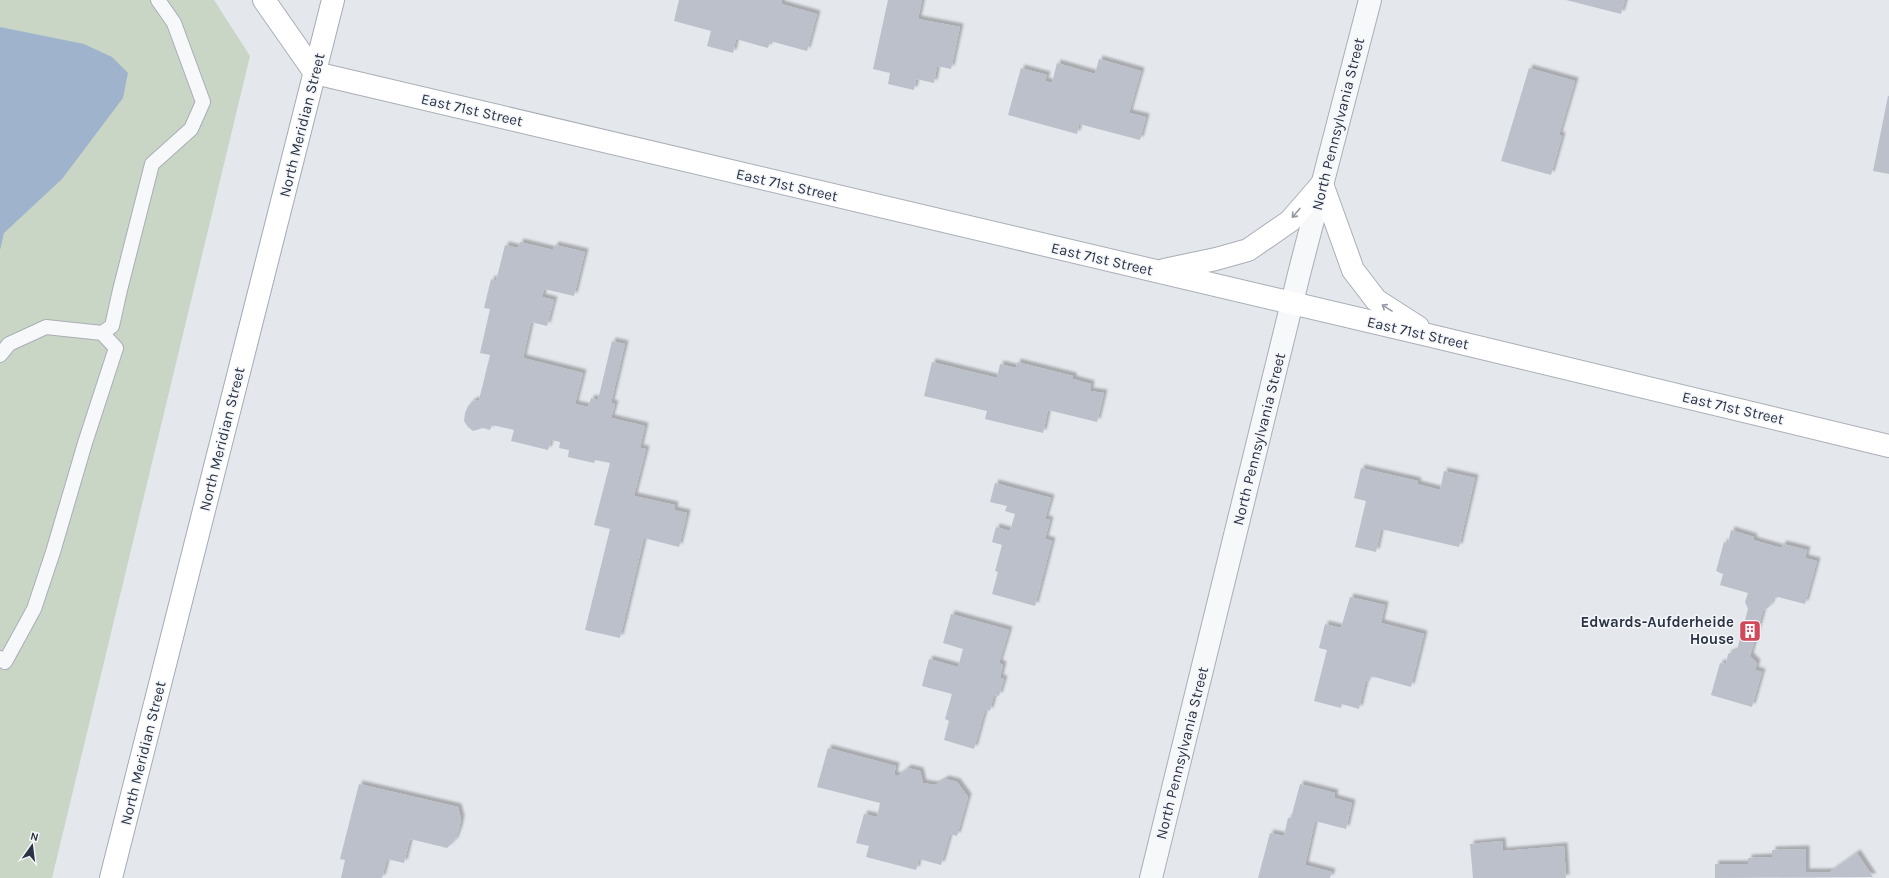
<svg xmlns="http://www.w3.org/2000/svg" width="1889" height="878" font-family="Karla,sans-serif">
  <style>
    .green { fill: #c9d6c5 }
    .water { fill: #9fb4cc }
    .building { fill: #bbc0ca; filter: url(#shadow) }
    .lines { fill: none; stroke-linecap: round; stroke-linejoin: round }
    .service-casing { stroke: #a9aeb7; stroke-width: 16 }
    .minor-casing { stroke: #a9aeb7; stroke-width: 24 }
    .secondary-casing { stroke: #a9aeb7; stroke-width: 24 }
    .primary-casing { stroke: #a3abb8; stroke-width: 24 }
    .service { stroke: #f7f8fa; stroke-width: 14 }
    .minor { stroke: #f7f8fa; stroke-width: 22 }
    .secondary { stroke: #fff; stroke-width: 22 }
    .primary { stroke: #fff; stroke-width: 22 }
    .oneway { stroke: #959aa2 }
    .labels { text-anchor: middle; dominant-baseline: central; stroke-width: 3; stroke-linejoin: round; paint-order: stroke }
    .street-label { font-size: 15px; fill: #2b3445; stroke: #f4f6f9 }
    .poi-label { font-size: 15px; font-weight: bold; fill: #2b3445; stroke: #f4f6f9; text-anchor: end }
  </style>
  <defs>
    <filter id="shadow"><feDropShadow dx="3.5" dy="-3.5" stdDeviation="1" flood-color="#0004"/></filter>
  </defs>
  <rect width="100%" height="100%" fill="#e4e7ec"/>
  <path class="green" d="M0,0h214l36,56 -198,822h-52z"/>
  <path class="water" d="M0,27l84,17 28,13 16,16 -5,25 -61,81 -58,54 -4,17z"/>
  <path class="building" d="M679,0h103l-1,4 36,10 -10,37 -37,-10 -2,7 -32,-9 -3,14 -26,-7 4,-15 -37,-10z
    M888,0h34l-4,19 42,8 -9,42 -14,-3 -3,17 -18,-4 -2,11 -26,-6 2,-11 -17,-4z
    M1566,0h59l-4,14z
    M1099,59l42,12 -12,42 17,4 -6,23 -61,-16 -2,10 -69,-19 13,-47 26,7 -2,6 7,2 5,-20 38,11z
    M1529,68l46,13 -16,54 3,1 -11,39 -50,-14z
    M1888,96h1v78l-16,-3z
    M520,242l33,8 2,-5 30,7 -11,44 -30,-7 -2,8 12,3 -7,26 -16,-4 -8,36 60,15 -8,31 13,3 3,-9 7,2 14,-59 13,3 -14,59 4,1 -4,14 34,8 -5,22 6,1 -12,47 41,9 -1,5 13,3 -8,34 -35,-9 -24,100 -35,-8 25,-101 -16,-4 16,-62 -15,-3 -1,3 -26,-6 1,-7 -10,-2 1,-6 -9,-2 -3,10 -37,-9 3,-11 -22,-5 -2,5 -7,-2 -10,3 -5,-4 -4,-6 1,-8 3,-7 5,-5 6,-1 11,-45 -10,-2 10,-44 -6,-1 7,-29 5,2 9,-36 13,3z
    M932,362l65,16 3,-14 16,4 1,-6 56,14v3l18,5 -1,7 14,2 -7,29 -49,-12 -5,23 -58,-14 2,-8 -63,-15z
    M1361,468l57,13 -1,3 23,6 4,-19 31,7 -16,69 -78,-18 -5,23 -21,-5 11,-46 -12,-3z
    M995,483l56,15 -6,21 5,1 -5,19 7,2 -17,65 -43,-12 6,-22 -3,-1 7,-26 -10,-3 4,-15 14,4 5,-17 -10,-3 2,-5 -17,-4z
    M1731,530l23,7 -1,3 28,8 2,-4 24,6 -2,8 12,3 -12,43 -27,-7 -5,2 -3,7 -7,5 -13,45 7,7 -2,7 7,2 -10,35 -41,-12 9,-32 6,1 2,-10 9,-4 11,-41 -3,-7 3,-9 -28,-8 3,-11 -7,-3 8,-29 4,2z
    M1350,597l35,8 -4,18 43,11 -13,53 -40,-11 -1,5 -4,-1 -7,29 -17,-5 -1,4 -27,-7 13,-51 -8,-2 6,-24 16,4z
    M951,614l58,16 -10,33 4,2 -3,13 4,1 -5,17 -5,-1 -4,16 -5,-1 -11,39 -30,-9 5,-19 -4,-2 7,-25 -30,-8 7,-27 29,8 5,-18 -20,-6z
    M828,748l68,18 -2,9 4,1 10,-8 12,3 3,12 12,2 11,-6 11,3 11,15 -11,39 -7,-2 -9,31 -22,-6 -3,11 -50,-13 3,-11 -13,-3 8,-29 13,3 3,-14 -63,-16z
    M359,784l99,23 3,12 -2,10 -4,11 -8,8 -37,-9 -6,24 -17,-4 -5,19h-41l4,-18 -5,-1z
    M1300,784l35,9 -1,5 18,5 -6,26 -31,-8 -10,44 27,7 -2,6h-72l12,-45 14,3 4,-18h3z
    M1502,841l1,10 61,-5 2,32h-93l-3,-34z
    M1806,849v23h24l27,-19 16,24 -158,1v-14h33v-6l24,-1v-7z"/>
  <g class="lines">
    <g class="service-casing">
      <path id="service" d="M102,333l10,-7 8,-36 32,-126 39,-35 12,-27 -29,-79 -16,-23
        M0,355l9,-11 37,-17 56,6 14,15 -31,95 -32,109 -19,57 -29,53 -5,-4"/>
    </g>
    <g class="minor-casing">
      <path id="minor" d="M1151,878l148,-604 71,-274"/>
    </g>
    <g class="secondary-casing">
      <path id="secondary" d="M264,0l51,73 1117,263 457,110
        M1164,270l52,-11 32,-9 42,-29 32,-37 31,86 23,30 42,27"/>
    </g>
    <g class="primary-casing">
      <path id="primary" d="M111,878l222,-878"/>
    </g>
    <use href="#service" class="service"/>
    <use href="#minor" class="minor"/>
    <use href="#secondary" class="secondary"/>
    <use href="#primary" class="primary"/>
  </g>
  <defs><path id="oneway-shaft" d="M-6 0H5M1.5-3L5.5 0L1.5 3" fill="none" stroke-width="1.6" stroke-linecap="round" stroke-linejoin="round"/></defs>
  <g class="oneway">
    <use href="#oneway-shaft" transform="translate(1296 213) rotate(131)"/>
    <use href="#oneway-shaft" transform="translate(1387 308) rotate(-148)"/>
  </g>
  <defs>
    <g id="building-square" transform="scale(1.15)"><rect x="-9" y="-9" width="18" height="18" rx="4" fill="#d1495b" stroke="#f4f6f9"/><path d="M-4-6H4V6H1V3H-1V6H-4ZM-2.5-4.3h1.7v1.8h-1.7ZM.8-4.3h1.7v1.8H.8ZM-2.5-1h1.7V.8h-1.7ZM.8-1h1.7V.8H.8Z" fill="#fff"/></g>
  </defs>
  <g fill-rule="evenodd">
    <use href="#building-square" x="1750" y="631"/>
  </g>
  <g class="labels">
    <g class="street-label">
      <text transform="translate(472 110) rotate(13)">East 71st Street</text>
      <text transform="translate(1338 124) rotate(-76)">North Pennsylvania Street</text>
      <text transform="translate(302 125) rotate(-76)">North Meridian Street</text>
      <text transform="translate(787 185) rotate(13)">East 71st Street</text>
      <text transform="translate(1102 259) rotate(13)">East 71st Street</text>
      <text transform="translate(1418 333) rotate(13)">East 71st Street</text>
      <text transform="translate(1733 408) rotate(13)">East 71st Street</text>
      <text transform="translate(222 439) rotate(-76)">North Meridian Street</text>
      <text transform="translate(1259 439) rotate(-76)">North Pennsylvania Street</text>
      <text transform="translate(143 753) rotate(-76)">North Meridian Street</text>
      <text transform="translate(1182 753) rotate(-76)">North Pennsylvania Street</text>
    </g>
    <g class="poi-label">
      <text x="1734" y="622">Edwards-Aufderheide<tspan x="1734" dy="17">House</tspan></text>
    </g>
  </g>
  <g transform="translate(32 846) rotate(14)" stroke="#f4f6f9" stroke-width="3" paint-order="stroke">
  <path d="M0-3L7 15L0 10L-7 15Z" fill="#2b3445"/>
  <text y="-6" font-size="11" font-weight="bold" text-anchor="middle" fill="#2b3445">N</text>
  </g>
</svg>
